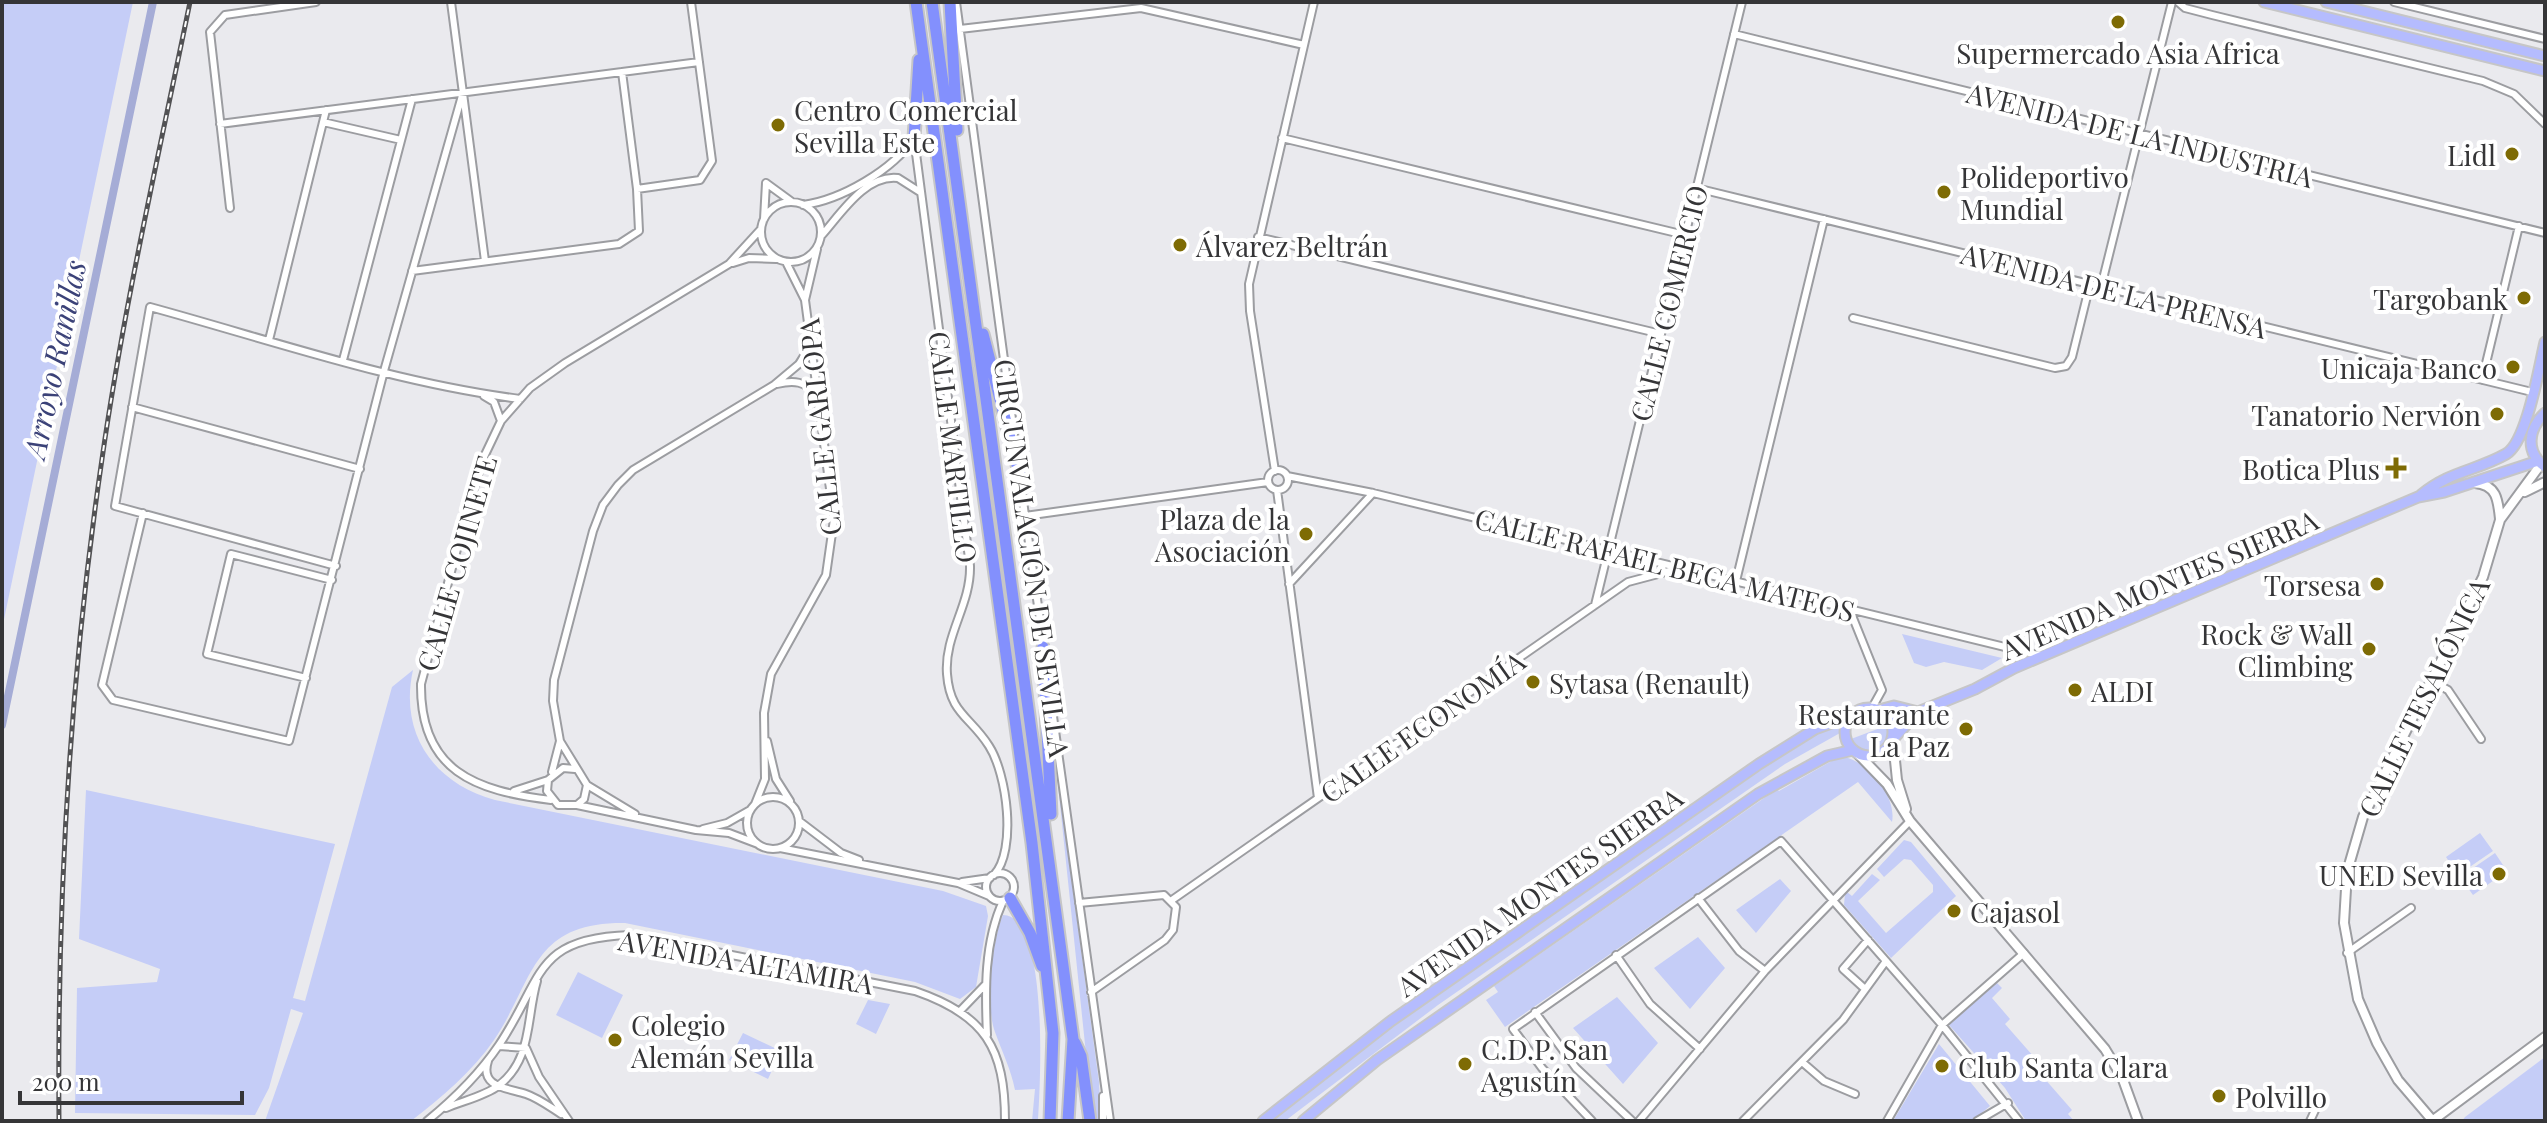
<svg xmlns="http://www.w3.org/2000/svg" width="2547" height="1123" font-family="'Playfair Display',serif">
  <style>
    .green { fill: #c5cdf7 }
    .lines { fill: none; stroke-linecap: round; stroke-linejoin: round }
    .canal { stroke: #a5acd6; stroke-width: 8 }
    .street-casing { stroke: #9c9da1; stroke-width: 10 }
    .secondary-casing { stroke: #9c9da1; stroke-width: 12 }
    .primary-casing { stroke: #c6c6c7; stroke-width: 13 }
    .highway-casing { stroke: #c6c6c7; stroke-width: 15 }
    .street { stroke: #fff; stroke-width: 6 }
    .secondary { stroke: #fff; stroke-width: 8 }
    .primary { stroke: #b5bcfe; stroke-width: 9 }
    .highway { stroke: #8390fd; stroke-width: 11 }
    .rail-casing { stroke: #525254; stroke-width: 5 }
    .rail { stroke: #fff; stroke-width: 2; stroke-dasharray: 6; stroke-linecap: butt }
    .poi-dot { fill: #7e6b04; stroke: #fff; stroke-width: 3 }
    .labels { text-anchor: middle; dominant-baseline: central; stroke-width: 8; stroke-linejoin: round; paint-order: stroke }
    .poi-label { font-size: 28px; fill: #353537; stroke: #fff; text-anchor: start }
    .street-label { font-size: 28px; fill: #353537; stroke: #fff }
    .water-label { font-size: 30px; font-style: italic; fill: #3b4278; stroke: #fff }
  </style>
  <rect width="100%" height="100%" fill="#eaeaee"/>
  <path class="green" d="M2,2h131l-131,627z
    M1902,634l100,24 -20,12 -38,-8 -18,5 -12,-4z
    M413,670c-14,63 20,113 82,130l448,91 43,15 2,10 -12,71 -16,12 -45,-17 -290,-59c-94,-1 -90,56 -131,117 -22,32 -52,57 -83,81h-146l38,-108 -12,-4 -22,79 -14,27 -180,-2 2,-125 80,-6 3,-13 -81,-30 7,-149 249,54 -42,154 12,3 87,-314z
    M1842,722l-2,11 -55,31 -347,241 -153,116h-16l91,-73 430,-300z
    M1888,725v14l-10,11h-17l-10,-11z
    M1845,757c24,6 52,40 47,65l-34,-40 -353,245 -19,-27 12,-8 -4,-6 283,-197 2,2 56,-32z
    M1056,766l43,316 2,39h-8z
    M2480,833l13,18 -35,24 -12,-18z
    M1904,840l7,2 45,54 -65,62 -47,-53 1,-11 2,-2 5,4 20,-22 8,6 -22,21 28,32 47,-41v-7l-22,-25 -7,-1 -20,18 -7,-8z
    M2495,853l12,18 -34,24 -13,-18z
    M1780,879l11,12 -35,42 -20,-23z
    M1003,915c47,1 37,174 35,206h-6l3,-32 -20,1c-4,-21 -13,-38 -20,-58 -10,-26 -3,-92 8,-117z
    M1698,937l27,31 -35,41 -36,-41z
    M578,972l45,23 -21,43 -46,-23z
    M1997,983l5,5 -10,10 18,21 -5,5 37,42 -5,4 35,40 -4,4 6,7h-48l-21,-33 -56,-63z
    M1617,997l41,46 -35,41 -50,-56z
    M868,1000l22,4 -14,30 -20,-10z
    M743,1033l38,18 -13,28 -39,-19z
    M1939,1044l51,62 -18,15h-79z
    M2545,1057v64h-83l3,-4z"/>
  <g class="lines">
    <path class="canal" d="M2,725l151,-723"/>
    <g class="street-casing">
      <path id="street" d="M451,2l34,259
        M956,2l58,432
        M2178,2l7,6 27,7 271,66 31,13 31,30
        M2394,2l151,37
        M960,29l181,-21 163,37
        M1734,34l811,199
        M323,122l78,18
        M220,124l479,-62
        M914,138l56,428c1,39 -26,69 -23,108 3,40 23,42 42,72 18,28 28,104 5,129
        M1282,138l403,97
        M766,183l26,19
        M1696,188l836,204
        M637,189l63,-9 12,-19 -21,-159
        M761 232a30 30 0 1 1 60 0a30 30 0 1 1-60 0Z
        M803,205c38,-5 90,-35 111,-67
        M230,208l-20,-176 15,-17 91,-13
        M764,219l2,-36
        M821,236c19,-21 44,-62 77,-58l22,14
        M1258,237l403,97
        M733,263l16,-5 27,1
        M412,271l207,-27 20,-13 -2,-42 -15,-117
        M2101,287l71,-285
        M805,300l12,-51
        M1853,318l202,50 11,-2 6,-9 18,-73
        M269,340l57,-230
        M343,360l69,-261
        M2482,380l37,-154
        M777,384c17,-4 28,-3 39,11
        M484,396l10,6 7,19
        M132,407l228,62
        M1268 480a10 10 0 1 1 20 0a10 10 0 1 1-20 0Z
        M1275,471l-25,-160 -1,-27 65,-282
        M1019,473l25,175
        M1287,476l86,17 669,163
        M1277,490l41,308
        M143,513l-41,172 11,15 176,41 95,-370 79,-279
        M1025,516l243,-34
        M336,566l-221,-60 35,-199c121,33 244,76 370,92
        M1736,581l88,-362
        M1289,584l84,-91
        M1595,605l147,-603
        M1849,608l33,82 -10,18
        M306,678l-99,-24 24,-100 101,26
        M2431,681l17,9 33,49
        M1050,695l60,426
        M767,741l9,38 14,22
        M575,769l-12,-1 -15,12 -1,11 11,14h19l7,-6 3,-14 -27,-44 -7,-40 1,-21 39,-149 10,-26 15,-20 15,-15 141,-85 25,-21 12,-19
        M552,772l8,-31
        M587,785l48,29
        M514,791l34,-11
        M747 823a26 26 0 1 1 52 0a26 26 0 1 1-52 0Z
        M551,800c-76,-9 -131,-29 -130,-116l47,-176 14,-47 19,-40 29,-33 35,-25 164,-99 32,-35
        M755,804l10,-25 -1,-66 7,-39 55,-99 8,-56 -29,-219 -19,-38
        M577,805l119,25 33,3 29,11
        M799,821l42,32 18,7
        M703,829l24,-6 23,-13
        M780,848l178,35 31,13
        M986 887a14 14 0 1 1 28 0a14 14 0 1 1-28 0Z
        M962,882l28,-4
        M1698,898l41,53 26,20
        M1172,900l456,-318 49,-13
        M1079,903l85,-8 12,12 -3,23 -8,10 -74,52
        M2347,953l64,-45
        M1616,955l34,49 50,45
        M1865,989l-22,-20 25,-29
        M961,1010l24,-25
        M1535,1012l41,56 56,53
        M987,1035c-2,-44 -3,-93 16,-134
        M499,1046l27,2 13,29 30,44
        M488,1061c-9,27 21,27 38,33 12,4 24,13 35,20
        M1802,1062l22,19 31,13
        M446,1108c16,-7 39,-12 52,-22 35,-26 28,-68 39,-105
        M427,1121c27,-22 53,-48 72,-76 45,-67 34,-107 131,-110l285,56c70,24 90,57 90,130
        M1103,1121v-25
        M1592,1121l-50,-53 -29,-39 268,-188 161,184 77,96
        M1639,1121l126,-150 145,-150
        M1743,1121l100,-101 43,-59
        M1887,1121l55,-96 82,-72
        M1977,1121l31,-18
        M2310,1121l7,-15"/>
    </g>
    <g class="secondary-casing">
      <path id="secondary" d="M2475,483c22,2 23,17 25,36
        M2525,492l20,-10
        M1893,741l4,39 9,29
        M1857,753l30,31 23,37 195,228 17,28 16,44
        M2432,1121l113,-84
        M2433,1121l-35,-41 -21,-37 -19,-44 -14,-76 3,-51 16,-55 120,-240 17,-57 41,-56"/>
    </g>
    <g class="primary-casing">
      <path id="primary" d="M2264,2l281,69
        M2326,2l219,54
        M2545,413c-17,16 -20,39 0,54
        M2421,495c29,-24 55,-24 85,-41 21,-12 33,-87 39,-112
        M1845 732a24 24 0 1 1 48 0a24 24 0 1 1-48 0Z
        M1879,710l15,-4 24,6
        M1893,739l25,-27 57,-23 39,-21 404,-171 26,-5 94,-31
        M1263,1121l128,-100 368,-257 56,-35 36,-13
        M1303,1121l74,-61 381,-266 69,-38 26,-6"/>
    </g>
    <g class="highway-casing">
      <path id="highway" d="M916,2l116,841 21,190 -3,88
        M932,2l141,1037 -5,82
        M950,2l7,128
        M914,138l5,-78
        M983,334l37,142
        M1043,647l8,167
        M1010,898l20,35 12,33
        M1075,1043l6,13 9,65"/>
    </g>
    <use href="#street" class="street"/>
    <use href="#secondary" class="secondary"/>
    <use href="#primary" class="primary"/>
    <use href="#highway" class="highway"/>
    <g class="rail-casing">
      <path id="rail" d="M59,1121c-2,-221 11,-444 43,-662 22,-154 57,-305 88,-457"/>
    </g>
    <use href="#rail" class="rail"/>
  </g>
  <g class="poi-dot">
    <circle cx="2118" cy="22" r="8"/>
    <circle cx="778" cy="125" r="8"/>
    <circle cx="2512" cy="154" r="8"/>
    <circle cx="1944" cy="192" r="8"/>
    <circle cx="1180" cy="245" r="8"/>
    <circle cx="2524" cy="298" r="8"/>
    <circle cx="2513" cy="367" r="8"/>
    <circle cx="2497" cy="414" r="8"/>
    <path d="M2392 456h8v8h8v8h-8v8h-8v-8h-8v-8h8z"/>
    <circle cx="1306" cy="534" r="8"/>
    <circle cx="2377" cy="584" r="8"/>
    <circle cx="2369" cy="649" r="8"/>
    <circle cx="1533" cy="682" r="8"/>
    <circle cx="2075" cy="690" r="8"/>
    <circle cx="1966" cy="729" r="8"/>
    <circle cx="2499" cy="874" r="8"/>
    <circle cx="1954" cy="911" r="8"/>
    <circle cx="615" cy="1040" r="8"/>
    <circle cx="1465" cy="1064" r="8"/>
    <circle cx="1942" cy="1066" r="8"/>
    <circle cx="2219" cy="1096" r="8"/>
  </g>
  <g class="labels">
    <g class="poi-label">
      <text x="2118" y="52" text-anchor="middle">Supermercado Asia Africa</text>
      <text x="794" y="109">Centro Comercial<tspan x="794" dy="32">Sevilla Este</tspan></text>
      <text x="2496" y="154" text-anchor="end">Lidl</text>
      <text x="1960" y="176">Polideportivo<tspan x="1960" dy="32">Mundial</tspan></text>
      <text x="1196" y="245">Álvarez Beltrán</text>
      <text x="2508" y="298" text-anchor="end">Targobank</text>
      <text x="2497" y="367" text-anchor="end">Unicaja Banco</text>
      <text x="2481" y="414" text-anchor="end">Tanatorio Nervión</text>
      <text x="2380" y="468" text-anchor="end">Botica Plus</text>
      <text x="1290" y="518" text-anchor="end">Plaza de la<tspan x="1290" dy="32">Asociación</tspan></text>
      <text x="2361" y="584" text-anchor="end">Torsesa</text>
      <text x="2353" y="633" text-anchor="end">Rock &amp; Wall<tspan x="2353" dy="32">Climbing</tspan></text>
      <text x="1549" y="682">Sytasa (Renault)</text>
      <text x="2091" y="690">ALDI</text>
      <text x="1950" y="713" text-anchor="end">Restaurante<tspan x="1950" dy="32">La Paz</tspan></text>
      <text x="2483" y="874" text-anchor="end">UNED Sevilla</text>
      <text x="1970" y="911">Cajasol</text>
      <text x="631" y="1024">Colegio<tspan x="631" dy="32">Alemán Sevilla</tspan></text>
      <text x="1481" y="1048">C.D.P. San<tspan x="1481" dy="32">Agustín</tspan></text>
      <text x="1958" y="1066">Club Santa Clara</text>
      <text x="2235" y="1096">Polvillo</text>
    </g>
    <g class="street-label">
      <text transform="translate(2140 134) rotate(14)">AVENIDA DE LA INDUSTRIA</text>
      <text transform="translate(2114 290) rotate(14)">AVENIDA DE LA PRENSA</text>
      <text transform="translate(1668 303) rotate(-76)">CALLE COMERCIO</text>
      <text transform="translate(819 427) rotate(-96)">CALLE GARLOPA</text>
      <text transform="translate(954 447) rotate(83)">CALLE MARTILLO</text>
      <text transform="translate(1033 558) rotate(82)">CIRCUNVALACIÓN DE SEVILLA</text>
      <text transform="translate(456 563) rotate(-74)">CALLE COJINETE</text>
      <text transform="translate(1665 564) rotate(14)">CALLE RAFAEL BECA MATEOS</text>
      <text transform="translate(2159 584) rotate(-23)">AVENIDA MONTES SIERRA</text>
      <text transform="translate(2423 697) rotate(-64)">CALLE TESALÓNICA</text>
      <text transform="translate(1422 726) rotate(-35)">CALLE ECONOMÍA</text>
      <text transform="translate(1539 891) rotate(-35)">AVENIDA MONTES SIERRA</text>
      <text transform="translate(746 961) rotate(10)">AVENIDA ALTAMIRA</text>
    </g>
    <g class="water-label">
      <text transform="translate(54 359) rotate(-78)">Arroyo Ranillas</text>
    </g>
  </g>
  <rect width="2547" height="1123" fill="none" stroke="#353537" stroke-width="8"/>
  <path d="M20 1091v12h222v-12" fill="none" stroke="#353537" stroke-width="4"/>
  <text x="32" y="1091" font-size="24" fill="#353537" stroke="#ffffff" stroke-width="6" paint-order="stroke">200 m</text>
</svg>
